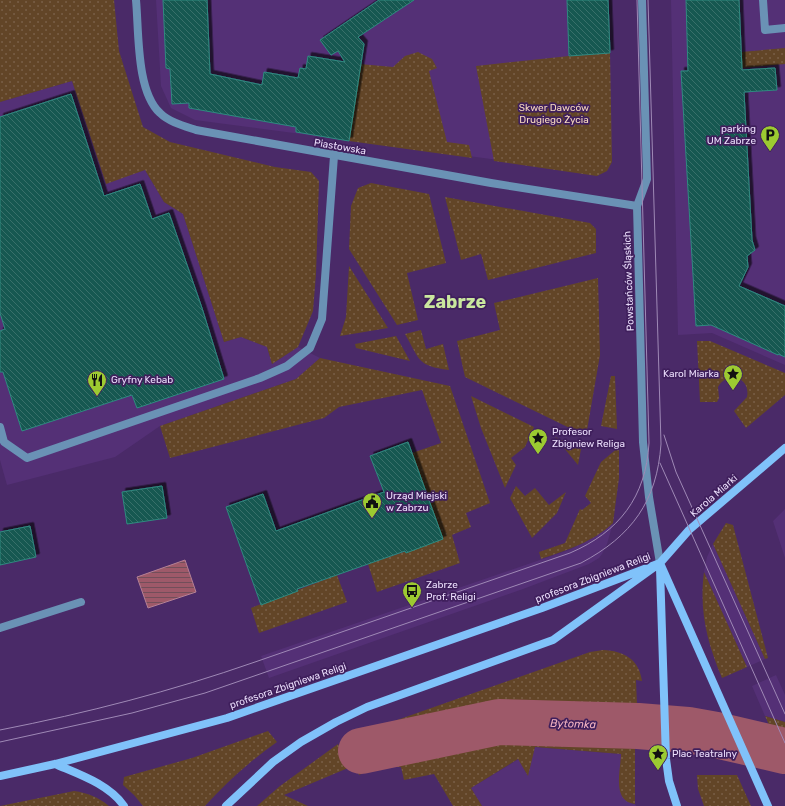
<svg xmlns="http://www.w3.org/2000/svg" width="785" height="806" font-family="Rubik,sans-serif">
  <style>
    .built { fill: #543076 }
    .grass { fill: url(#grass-dots) }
    .water { fill: url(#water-rules); stroke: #b58195 }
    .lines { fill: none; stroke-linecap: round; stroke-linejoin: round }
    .river { stroke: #9e5969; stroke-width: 46 }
    .building { fill: url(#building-back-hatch); stroke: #2f8a80; filter: url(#shadow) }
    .lane { stroke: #6a92b5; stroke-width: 8 }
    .street { stroke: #6a92b5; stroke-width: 8 }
    .secondary { stroke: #80c2fa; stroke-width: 8 }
    .tram { stroke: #9f89b6; stroke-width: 1 }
    .labels { text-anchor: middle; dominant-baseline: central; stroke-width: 3.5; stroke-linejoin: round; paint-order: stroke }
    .park-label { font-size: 10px; fill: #f8dbbf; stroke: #3f1f5c }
    .poi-label { font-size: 10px; fill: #ebdefc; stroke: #3f1f5c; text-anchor: start }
    .street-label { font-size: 10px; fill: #ebdefc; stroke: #3f1f5c }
    .water-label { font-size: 11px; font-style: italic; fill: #f4b5c2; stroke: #3f1f5c }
    .town-label { font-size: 18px; font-weight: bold; fill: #cae79e; stroke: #3f1f5c }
  </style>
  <defs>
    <pattern id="grass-dots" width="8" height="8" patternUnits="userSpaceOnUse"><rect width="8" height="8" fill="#624527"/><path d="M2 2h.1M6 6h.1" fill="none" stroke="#795f47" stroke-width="1.8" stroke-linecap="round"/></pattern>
    <pattern id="water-rules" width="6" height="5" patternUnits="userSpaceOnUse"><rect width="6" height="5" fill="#9e5969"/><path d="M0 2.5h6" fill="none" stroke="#724e5a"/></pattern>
    <pattern id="building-back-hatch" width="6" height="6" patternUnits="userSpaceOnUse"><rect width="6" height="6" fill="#175851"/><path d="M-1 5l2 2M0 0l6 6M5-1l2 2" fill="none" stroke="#39706b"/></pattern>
    <filter id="shadow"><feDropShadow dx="3.5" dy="-3.5" stdDeviation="0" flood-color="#0009"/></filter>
  </defs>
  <rect width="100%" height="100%" fill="#4a2a68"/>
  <path class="built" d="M156,0h453l3,158 -15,15 -402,-53 -24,-12 -10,-22z
    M671,0h114v365l-73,-32 -34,2z
    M72,81l34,102 39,-13 19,32 19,12 41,128 17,-5 26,10 5,17 26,-17 22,11 -24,21 -136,47 -45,31 -108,28 -7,-25v-358z
    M785,509v49l-12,-37z
    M613,523l-6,21 -5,10 -3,4 -10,6 -66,25 -254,89 -8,-22 308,-106 24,-12z
    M713,544l52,115 -18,8 -43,-95 3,-15z
    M776,675l9,20v27l-20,-6 -13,-30z
    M535,747l86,7 -1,36 11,13 4,1 1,2h-154l-11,-18 48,-29 8,16z"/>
  <path class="grass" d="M0,0h114l5,51 24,76 27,15 105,25 36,5 8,9 -3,93 -3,37 -15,36 -26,17 -5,-17 -26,-10 -17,5 -41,-128 -19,-12 -19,-32 -39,14 -34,-103 -72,21z
    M785,48v16l-43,4 -1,-16z
    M418,52l14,7 5,9 -8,3 18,71 22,3 3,13 -123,-17 11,-77 33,3 12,-11z
    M610,53l2,109 -5,9 -10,5 -103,-15 -18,-95 93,-10z
    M371,183l58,11 17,69 -39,10 11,47 -21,5 -48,-76 2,-43 7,-18z
    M445,197l145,26 6,6v24l-108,27 -7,-26 -20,6z
    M349,266l39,62 -48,8 6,-19z
    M598,278l2,77 -14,81 -121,-59 -8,-36 43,-11 -6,-27z
    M421,330l5,19 17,-5 6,26c-32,-4 -29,-10 -44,-36z
    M396,336l14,25 -54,-13 -1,-4z
    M697,341h13l75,32v22l-39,33 -12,-17 13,-14c4,-20 -20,-27 -29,-10l1,11 -2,4h-17z
    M320,358l130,28 40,117 -24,10 5,14 -19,8 8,28 -83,29 -9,-28 75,-25 -31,-86 29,-10 -19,-53 -83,17 -15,11 -154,40 -10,-32 136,-47z
    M611,376h4l2,53 -16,-3z
    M471,396l63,31 -9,20 -14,11 5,7 -11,23 -24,-60z
    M555,437l26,12 -3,16z
    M619,447v31l-6,45c-20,19 -46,27 -72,36l-2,-7 26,-9 15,-34 2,1 9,-7 -6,-7 16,-34z
    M516,486l9,10 10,-8 14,17 17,-13 -9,21 -25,25 -22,-40z
    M726,523l7,2 35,133 -3,1 -52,-115z
    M704,572l43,95 -25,11c-15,-36 -23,-67 -18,-106z
    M337,575l10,27 -88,31 -8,-25z
    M603,650c21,1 36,9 39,31l-6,-1 1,25 -48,7 -90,1 -139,27 7,17 86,-16 82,-8 100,4v67c-24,-2 -14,-36 -14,-50l-86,-7 -7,29 -10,-17 -47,29 11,18h-29l-19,-32 -30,6 -3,-13h-11l-6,-5 -15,5 1,3 -11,5 -13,-37 244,-86z
    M765,716l20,6v38z
    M268,731l9,11c-27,19 -50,40 -72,64h-62l-9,-11 -11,-10 1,-8 68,-19z
    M338,744l10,24 -64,27 24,11h-51l23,-20z
    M697,775h40l14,31h-47l-6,-17z
    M74,791c14,2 24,6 35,15h-109z"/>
  <path class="water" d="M185,560l11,32 -48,16 -11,-31z"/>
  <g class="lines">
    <path class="river" d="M361,751l138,-29 139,4 50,4 28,5 69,16"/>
  </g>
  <path class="building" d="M163,0h44l3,74 52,11 2,-13 34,6 2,-10 6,1 2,-13 37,6 -7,-11 -7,4 -11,-15 59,-40h35l-56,37 6,7 -15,97 -53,-9v-5l-107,-19v-5l-17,1 -2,-35 -4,-1z
    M567,0h41l2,53 -41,3z
    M686,0h53l3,70 33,-2 2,22 -33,2 8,148 3,10 -8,6 1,11 -9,19 46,20v51l-7,-3v1l-67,-30 -15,1 -15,-255h7z
    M71,94l33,102 36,-12 12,35 17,-6 33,95 22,71 -87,29 -5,-13 -110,36 -19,-59h-3v-41l5,-2 -5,-16v-196z
    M408,442l35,97 -37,14 -1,-2 -108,38 1,2 -37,14 -35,-98 37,-13 13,37 108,-39 -14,-36z
    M162,486l5,32 -40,6 -5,-32z
    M30,526l6,31 -36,8v-33z"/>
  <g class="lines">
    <path class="lane" d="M763,0l2,30 20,-2
      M0,427l4,15 23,16 233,-80 27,-12 23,-18 12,-29 12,-163
      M0,628l81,-26"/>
    <path class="street" d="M136,0c3,31 0,91 24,113 9,9 24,13 36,17l295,53 146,23
      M642,0l5,179 -10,27 6,236 6,55 11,66"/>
    <path class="secondary" d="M660,563l108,243
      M660,568l6,191 3,22 8,25
      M55,764c23,10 54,20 69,42
      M0,776l55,-12 172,-46 315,-110 118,-45
      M226,806l47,-44 28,-20 35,-20 31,-15 186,-67 107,-77 29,-33 96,-82"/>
    <path class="tram" d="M664,435l12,37 109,242
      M660,463l125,280
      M0,730c87,-17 172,-39 255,-68l315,-109c49,-21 76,-56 79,-110l-12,-443
      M0,742l132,-29 73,-20 376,-130c51,-27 76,-62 80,-119l-13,-444"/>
  </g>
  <defs>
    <g id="parking-pin" transform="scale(1)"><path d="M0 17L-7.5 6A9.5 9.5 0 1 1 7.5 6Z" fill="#9cca31" stroke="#3f1f5c"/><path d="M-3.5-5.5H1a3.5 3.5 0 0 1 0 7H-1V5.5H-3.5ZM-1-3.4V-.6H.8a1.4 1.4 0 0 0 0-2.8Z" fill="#111"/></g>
    <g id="sight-pin" transform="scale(1)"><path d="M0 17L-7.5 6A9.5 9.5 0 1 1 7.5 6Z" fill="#9cca31" stroke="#3f1f5c"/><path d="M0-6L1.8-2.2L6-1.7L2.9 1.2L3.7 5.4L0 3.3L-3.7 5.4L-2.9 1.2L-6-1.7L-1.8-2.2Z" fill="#111"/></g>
    <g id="restaurant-pin" transform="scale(1)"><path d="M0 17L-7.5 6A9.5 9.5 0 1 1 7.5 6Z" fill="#9cca31" stroke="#3f1f5c"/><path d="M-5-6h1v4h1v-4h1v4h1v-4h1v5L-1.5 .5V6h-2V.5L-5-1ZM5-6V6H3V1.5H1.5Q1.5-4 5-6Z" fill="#111"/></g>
    <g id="civic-pin" transform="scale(1)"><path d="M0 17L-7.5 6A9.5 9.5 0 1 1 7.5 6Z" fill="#9cca31" stroke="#3f1f5c"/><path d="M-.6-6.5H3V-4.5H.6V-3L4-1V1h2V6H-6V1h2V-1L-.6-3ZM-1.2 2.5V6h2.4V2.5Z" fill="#111"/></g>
    <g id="bus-pin" transform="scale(1)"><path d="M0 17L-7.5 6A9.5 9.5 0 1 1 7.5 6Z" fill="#9cca31" stroke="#3f1f5c"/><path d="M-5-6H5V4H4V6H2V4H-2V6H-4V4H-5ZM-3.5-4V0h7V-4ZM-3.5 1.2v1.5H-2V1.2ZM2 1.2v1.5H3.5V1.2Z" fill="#111"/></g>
  </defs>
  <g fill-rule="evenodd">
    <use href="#parking-pin" x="770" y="135"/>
    <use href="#sight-pin" x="733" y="374"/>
    <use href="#restaurant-pin" x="97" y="380"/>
    <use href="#sight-pin" x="538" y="438"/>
    <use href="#civic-pin" x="372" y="502"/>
    <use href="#bus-pin" x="412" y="591"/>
    <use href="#sight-pin" x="658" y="754"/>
  </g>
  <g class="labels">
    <g class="park-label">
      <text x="554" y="108">Skwer Dawców<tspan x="554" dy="12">Drugiego Życia</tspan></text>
    </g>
    <g class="poi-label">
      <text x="756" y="129" text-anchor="end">parking<tspan x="756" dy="12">UM Zabrze</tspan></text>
      <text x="719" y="374" text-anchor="end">Karol Miarka</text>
      <text x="111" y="380">Gryfny Kebab</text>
      <text x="552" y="432">Profesor<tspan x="552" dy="12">Zbigniew Religa</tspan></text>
      <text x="386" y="496">Urząd Miejski<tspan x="386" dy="12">w Zabrzu</tspan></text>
      <text x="426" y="585">Zabrze<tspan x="426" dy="12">Prof. Religi</tspan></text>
      <text x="672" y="754">Plac Teatralny</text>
    </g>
    <g class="street-label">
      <text transform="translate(340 147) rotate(10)">Piastowska</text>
      <text transform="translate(629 281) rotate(-92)">Powstańców Śląskich</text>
      <text transform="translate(714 496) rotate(-41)">Karola Miarki</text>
      <text transform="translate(593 578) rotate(-21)">profesora Zbigniewa Religi</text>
      <text transform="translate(288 686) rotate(-19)">profesora Zbigniewa Religi</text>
    </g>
    <g class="water-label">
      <text transform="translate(573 724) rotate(2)">Bytomka</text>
    </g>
    <g class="town-label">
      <text x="455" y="302">Zabrze</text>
    </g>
  </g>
</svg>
